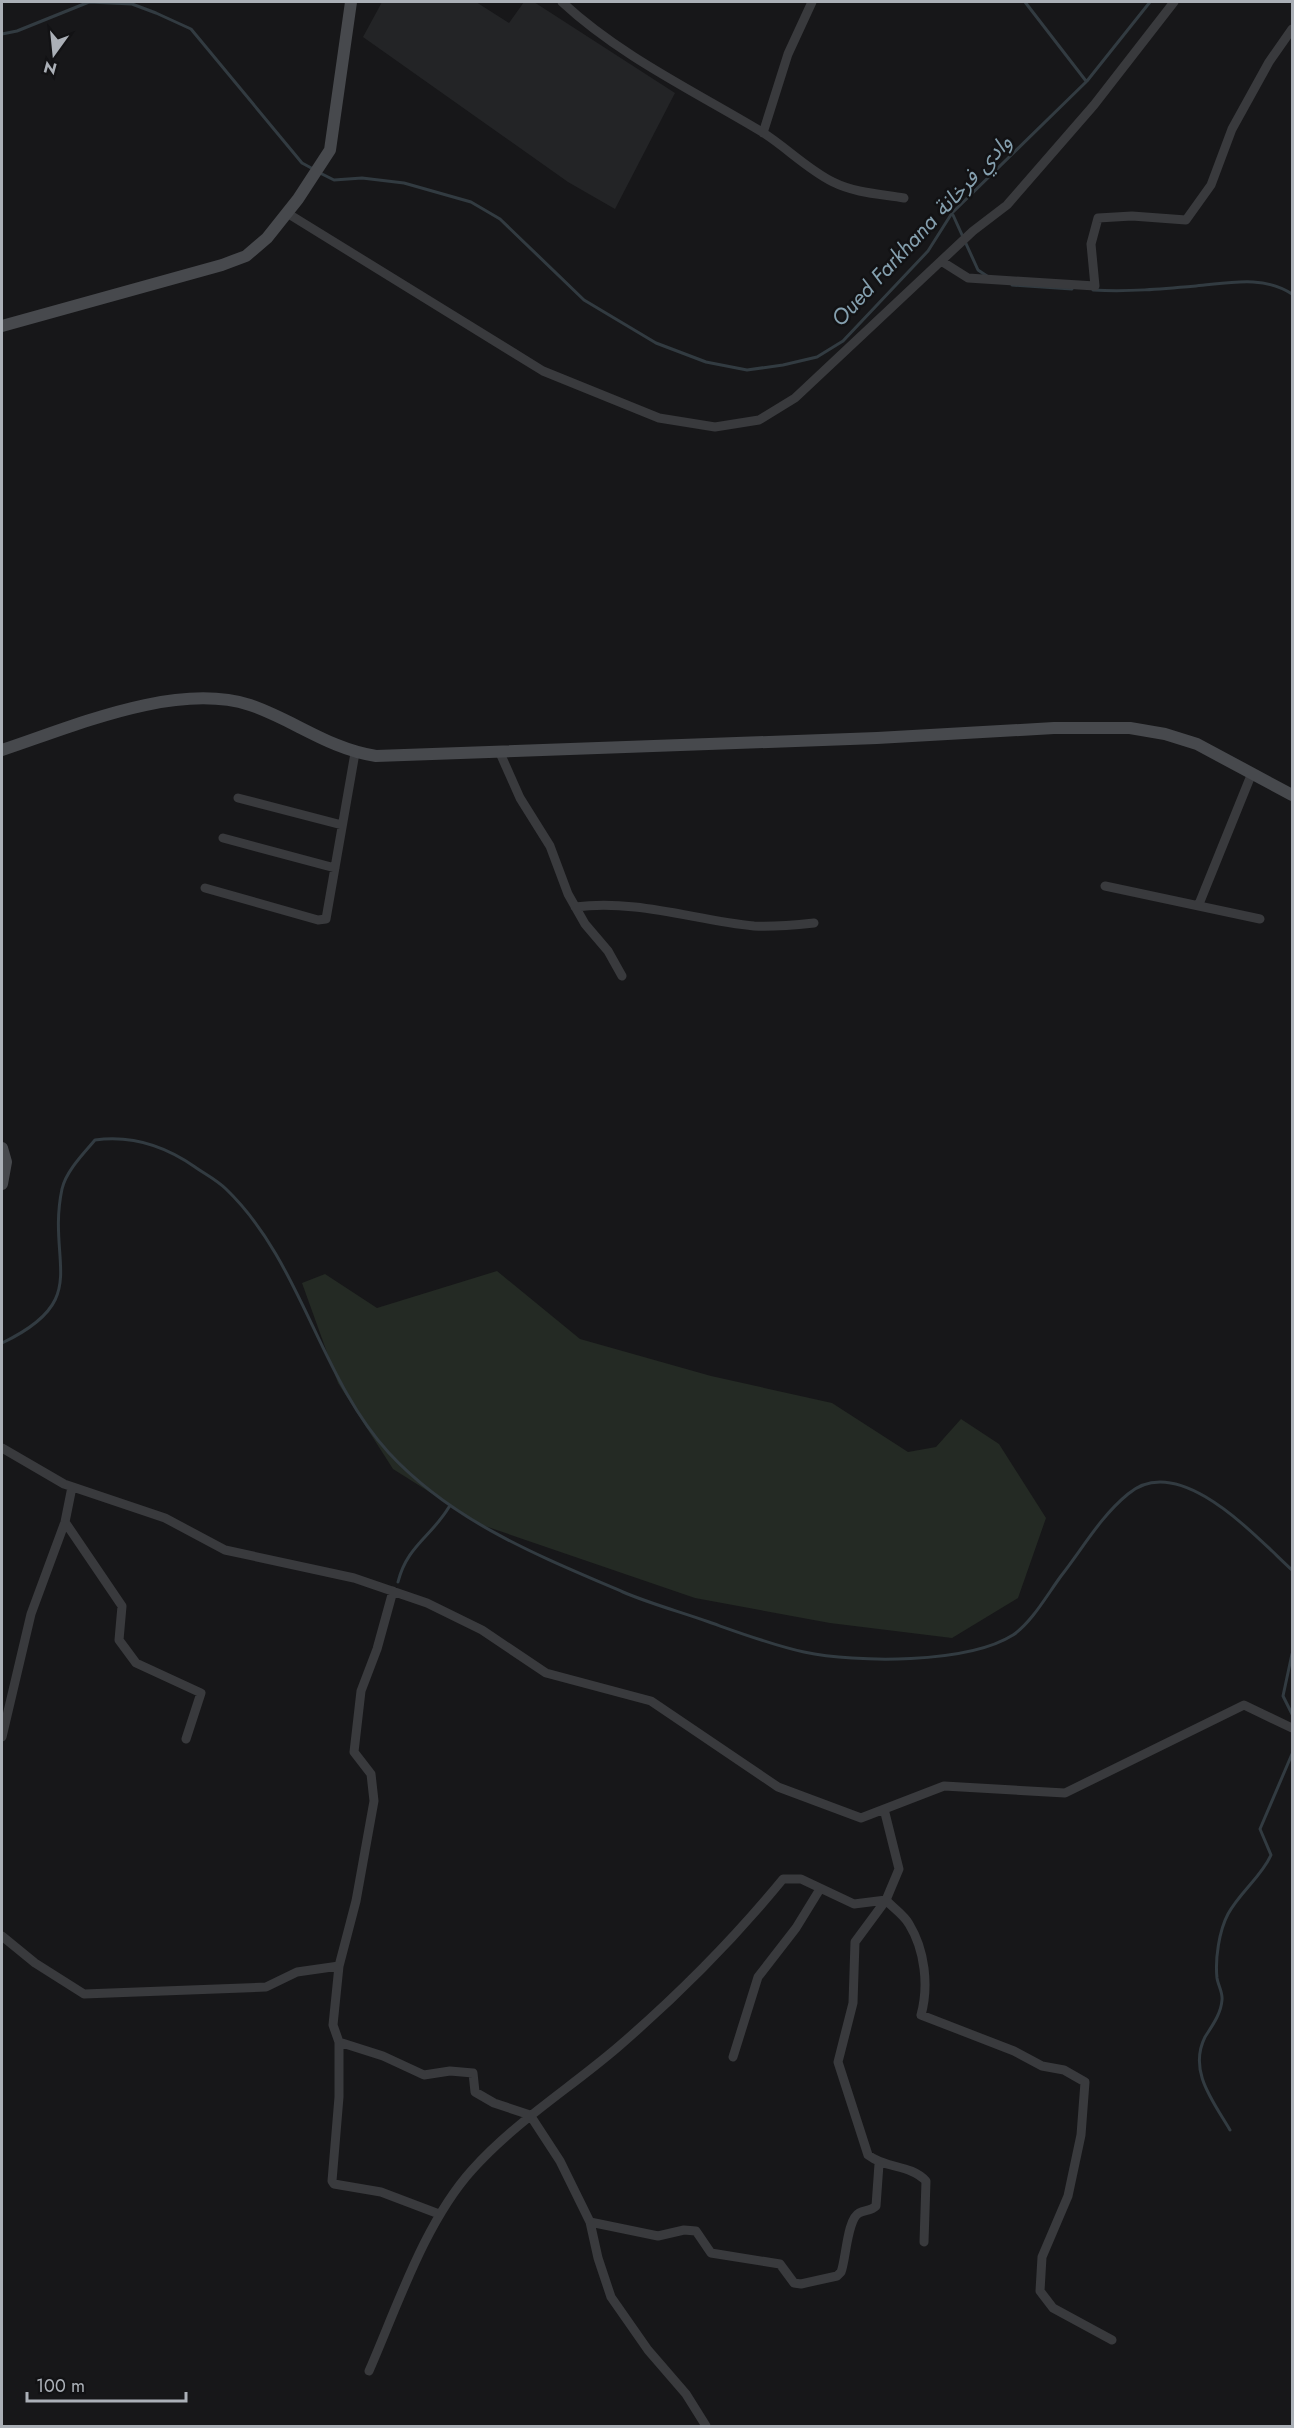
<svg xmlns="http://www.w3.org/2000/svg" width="1294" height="2428" font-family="Jost,'Noto Sans Arabic',sans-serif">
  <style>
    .built { fill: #232426 }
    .green { fill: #242a24 }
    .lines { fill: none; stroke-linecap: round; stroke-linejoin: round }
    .stream { stroke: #323b41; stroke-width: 3 }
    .street { stroke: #393a3d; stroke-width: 9 }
    .secondary { stroke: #47494d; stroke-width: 12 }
    .labels { text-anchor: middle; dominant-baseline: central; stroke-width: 5; stroke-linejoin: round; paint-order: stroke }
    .water-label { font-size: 22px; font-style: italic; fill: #85a0af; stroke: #121214 }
  </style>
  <rect width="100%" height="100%" fill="#171719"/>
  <path class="built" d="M382,2h94l33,21 15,-21h10l141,91 -60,116 -47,-27 -205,-145z"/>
  <path class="green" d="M497,1271l83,68 131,37 121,27 76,49 28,-5 25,-28 38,25 47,74 -28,80 -66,40 -122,-15 -135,-25 -213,-73 -89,-56 -55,-86 -36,-100 23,-9 52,34z"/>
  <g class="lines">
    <path class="stream" d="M1025,2l61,79
      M2,34l15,-3 72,-29 43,2 24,9 35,16 111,134 13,7
      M320,173l14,7 28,-2 42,5 67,19 29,17 84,81 72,43 50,19 41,8 36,-5 34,-8 26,-16 85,-90 24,-38 135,-132 63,-79
      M953,215l25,55 9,6
      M1012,285l60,4
      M1093,290c35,2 69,-1 103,-4 33,-3 67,-11 96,8
      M2,1343c92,-44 44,-79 60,-154 4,-18 22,-36 33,-49 36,-5 70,6 100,27 10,7 22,13 31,22 76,73 93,188 163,264 64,69 150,103 234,139 28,12 58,20 86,30 31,11 63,23 95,30 52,11 163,12 209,-17 19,-13 34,-40 48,-59 22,-28 39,-59 67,-82 51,-44 129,44 164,76
      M398,1582c9,-36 33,-45 51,-75
      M1292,1654l-9,42 9,18
      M1230,2130c-17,-29 -42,-59 -25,-93 7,-11 16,-23 17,-37 1,-7 -4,-15 -5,-22 -2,-19 2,-47 11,-64 12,-22 33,-37 43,-59l-11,-26 32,-75"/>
    <path class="street" d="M562,2c58,54 132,89 200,130 24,15 45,37 71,50 22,11 47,12 71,16
      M763,133l25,-79 24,-52
      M287,213l256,158 116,47 56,9 44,-7 36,-22 178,-167 34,-26 87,-100 80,-103
      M941,261l27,17 127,8 -4,-42 7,-26 34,-2 54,4 25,-35 21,-56 37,-67 23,-33
      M500,753l20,45 30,48 18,48 17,30 23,27 14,25
      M238,798l104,27
      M223,838l112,30
      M1105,886l155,33
      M205,888l113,32 8,-1 29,-166
      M1199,904l53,-131
      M575,907c62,-8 119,13 179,19 20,1 41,-1 60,-3
      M2,1448l62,36 101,34 60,32 129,28 73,25 55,27 64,43 105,28 127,86 83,31 83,-32 121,7 179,-88 48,23
      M65,1522l57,84 -3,34 17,23 65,30 -15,46
      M393,1591l-16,58 -16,42 -7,61 17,22 3,27 -18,100 -17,65 -6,59 6,17 44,14 41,19 26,-4 23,2 2,19 19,11 36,12 30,46 30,61 8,36 13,39 37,53 38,44 20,32
      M2,1737l29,-123 34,-92 7,-35
      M884,1809l15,60 -13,31 -31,42 -2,61 -15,59 30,93c18,14 42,9 58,26l-2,61
      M2,1936l33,27 49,31 182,-7 31,-15 42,-6
      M339,2042v55l-7,84 2,3 47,8 58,22
      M733,2057l25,-80 38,-49 24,-39
      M590,2222l68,14 26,-6 12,1 15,22 69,11 14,19 7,1 36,-8 4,-4c5,-12 6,-53 18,-59 6,-3 12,-2 17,-7l3,-42
      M369,2371c28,-64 56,-149 103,-201 43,-48 97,-81 146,-123 59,-51 115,-107 165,-168h18l53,25 32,-4c7,8 18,15 23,24 16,26 20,62 12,91l93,36 28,15 22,4 21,12 -4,53 -13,61 -26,61 -2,34 13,17 59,32"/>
    <path class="secondary" d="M2,326l220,-61 24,-9 21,-18 31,-39 32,-49 21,-148
      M2,750c70,-23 174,-69 248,-45 44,15 79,44 126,51l501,-18 177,-10h76l35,6 32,10 95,51
      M2,1148l4,14 -4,22"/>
  </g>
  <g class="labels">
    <g class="water-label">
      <text transform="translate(921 230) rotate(-47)">Oued Farkhana وادي فرخانة</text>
    </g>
  </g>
  <rect width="1294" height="2428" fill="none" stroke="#abb0b7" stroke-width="6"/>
  <g transform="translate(54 54) rotate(195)" stroke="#121214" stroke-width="4.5" paint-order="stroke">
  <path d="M0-4.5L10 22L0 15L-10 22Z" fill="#abb0b7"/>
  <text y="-9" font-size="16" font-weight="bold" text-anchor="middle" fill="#abb0b7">N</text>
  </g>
  <path d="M27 2392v9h159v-9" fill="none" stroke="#abb0b7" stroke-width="3"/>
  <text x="36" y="2392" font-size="18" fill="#abb0b7" stroke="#121214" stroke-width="4.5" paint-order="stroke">100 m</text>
</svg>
